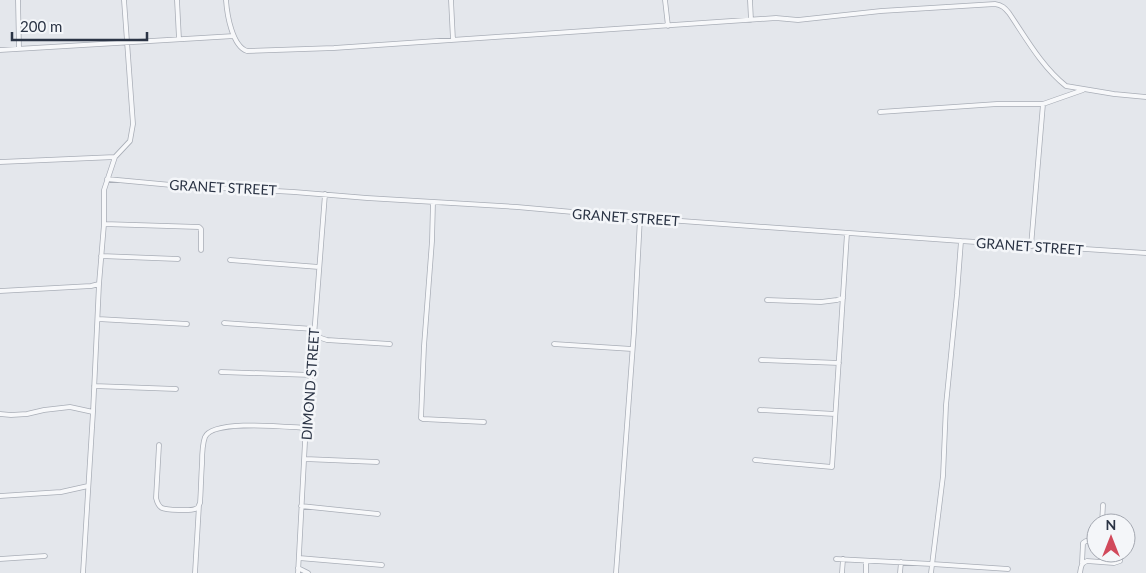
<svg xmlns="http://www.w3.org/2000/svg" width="1146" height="573" font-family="Lato,sans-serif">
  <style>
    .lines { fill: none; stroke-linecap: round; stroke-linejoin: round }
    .minor-casing { stroke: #a9aeb7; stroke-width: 5.5 }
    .minor { stroke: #f7f8fa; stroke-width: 4 }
    .labels { text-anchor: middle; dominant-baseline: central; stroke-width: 5; stroke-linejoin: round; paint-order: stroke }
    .street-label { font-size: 14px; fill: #2b3445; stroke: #f4f6f9 }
  </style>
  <rect width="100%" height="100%" fill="#e4e7ec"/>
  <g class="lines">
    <g class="minor-casing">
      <path id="minor" d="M18,0l1,48
        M177,0l2,39
        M226,0c1,14 6,46 21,51l87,-3 442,-30 22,2 83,-9 114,-7c7,1 10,4 14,9 17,25 33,54 57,73l48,8 32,3
        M451,0l2,40
        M665,0l3,26
        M750,0l1,20
        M0,50l234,-14
        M880,112l117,-8h46l40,-14
        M0,162l115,-5
        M107,179l75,7 112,6 73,6 150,9 123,11 321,23 185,12
        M433,202l-1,39 -8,105 -3,72 2,1 61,3
        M104,224l95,3 2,2v21
        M1031,246l12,-142
        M101,256l77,3
        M230,260l89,7
        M0,291l91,-5 8,-2
        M767,300l54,2 16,-2 6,-2
        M98,319l89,5
        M224,323l90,6
        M314,333l4,4 9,3 63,4
        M554,344l78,5
        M761,360l78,3
        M221,372l90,3
        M94,386l82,3
        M760,410l75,4
        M0,414l11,1 16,-1 17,-4 26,-3 23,5
        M159,445l-3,53c1,4 2,8 6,10 4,2 29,3 33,1 4,-1 3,-2 5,-6 1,-13 1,-26 2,-39 0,-8 0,-19 3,-27 8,-18 82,-10 101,-9
        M305,459l72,3
        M755,460l77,7 15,-234
        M0,496l61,-4 27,-6
        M301,506l77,8
        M1102,523l1,-18
        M299,558l83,7
        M0,559l45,-3
        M836,559l96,5 76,5
        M1082,563l1,-20 3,-2h10
        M298,568l10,5
        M83,573l10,-161 6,-128 5,-60v-34l11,-33 15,-16 3,-17 -9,-124
        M195,573l4,-68
        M298,573l9,-169 4,-29 14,-181
        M616,573l18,-242 6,-113
        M842,573l1,-14
        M866,573v-12
        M900,573l1,-11
        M931,573l12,-97 3,-71 11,-111 4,-53
        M1080,573c1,-6 1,-10 7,-12l27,2 6,-2v-8"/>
    </g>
    <use href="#minor" class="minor"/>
  </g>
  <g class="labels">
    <g class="street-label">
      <text transform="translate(223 187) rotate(3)">GRANET STREET</text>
      <text transform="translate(626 217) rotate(4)">GRANET STREET</text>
      <text transform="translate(1030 246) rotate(4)">GRANET STREET</text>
      <text transform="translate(310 384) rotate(-86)">DIMOND STREET</text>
    </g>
  </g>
  <g transform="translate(1111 538)"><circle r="24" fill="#f4f6f9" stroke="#a4a8b1"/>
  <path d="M0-4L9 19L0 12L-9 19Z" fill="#d1495b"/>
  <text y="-8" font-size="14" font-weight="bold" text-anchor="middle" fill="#2b3445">N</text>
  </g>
  <path d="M12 32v8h135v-8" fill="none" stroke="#2b3445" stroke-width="2.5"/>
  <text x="20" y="32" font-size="15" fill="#2b3445" stroke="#f4f6f9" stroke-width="4" paint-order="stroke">200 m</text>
</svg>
